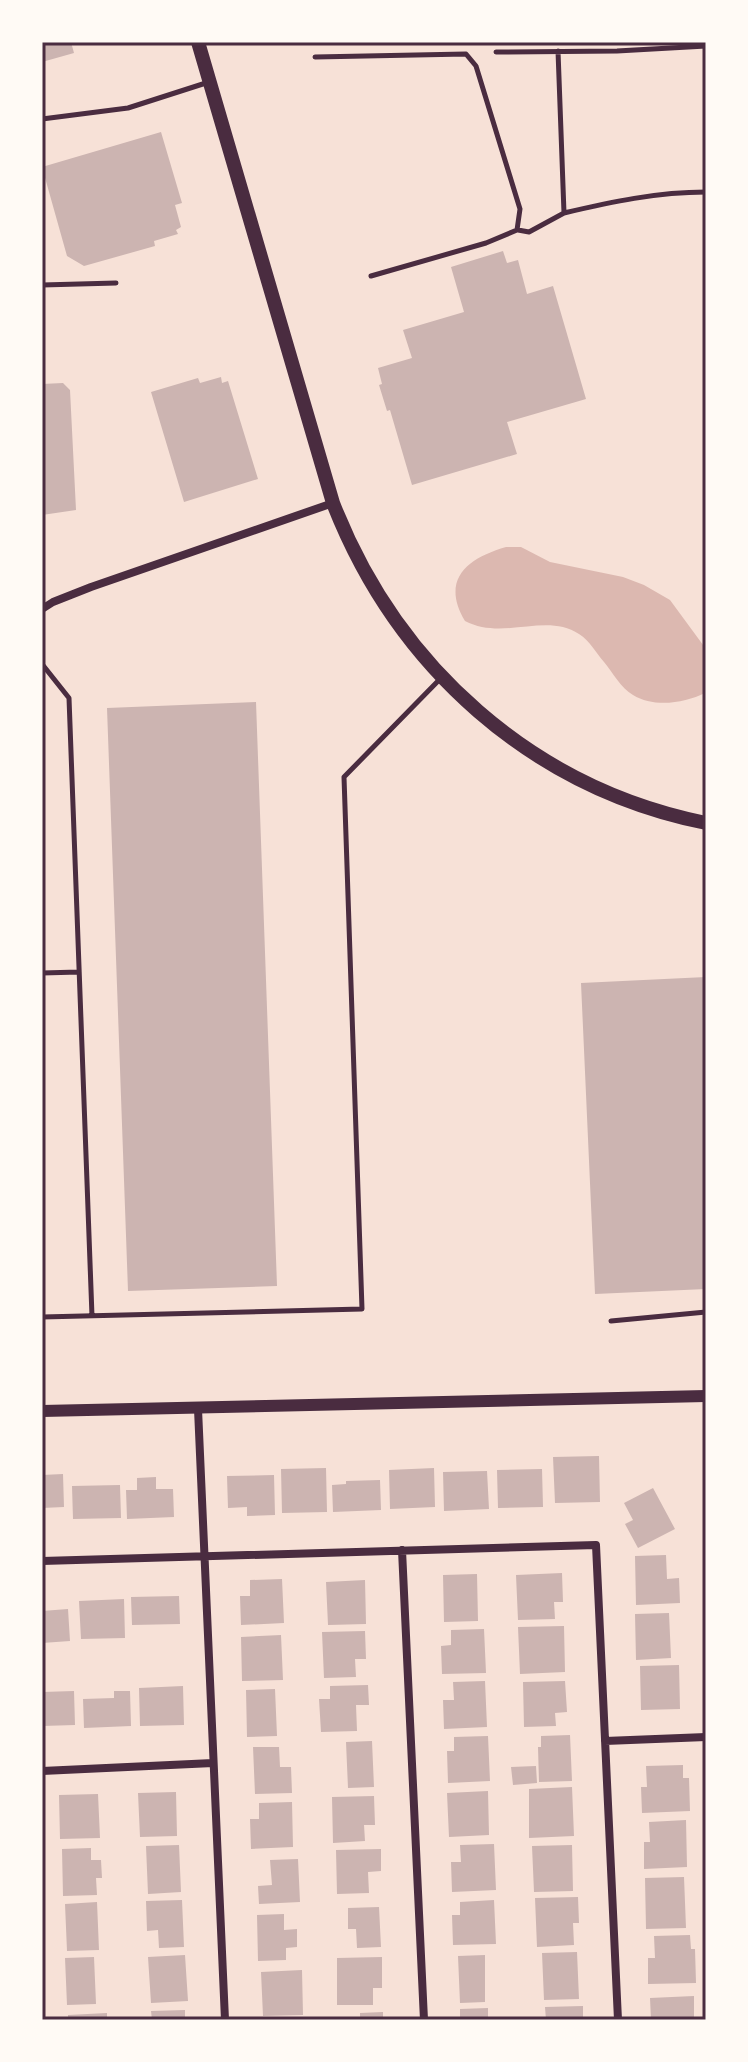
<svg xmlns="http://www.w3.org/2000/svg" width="748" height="2062" font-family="'Space Grotesk',sans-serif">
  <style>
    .water { fill: #dcb8b0 }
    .building { fill: #ccb4b1 }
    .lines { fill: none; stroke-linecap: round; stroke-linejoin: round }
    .service { stroke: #4a2c40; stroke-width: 5 }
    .minor { stroke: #4a2c40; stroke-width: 8 }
    .tertiary { stroke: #4a2c40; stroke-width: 12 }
    .secondary { stroke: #4a2c40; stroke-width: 14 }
    .neatline { fill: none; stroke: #4a2c40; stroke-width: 3 }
  </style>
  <rect width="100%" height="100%" fill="#f7e1d7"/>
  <path class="water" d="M506,547h15l29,15 73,15 21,8 26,15 36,49 -1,44c-20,10 -51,15 -72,2 -12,-7 -20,-22 -29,-33 -8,-9 -14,-21 -25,-28 -33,-22 -76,7 -114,-13 -25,-42 3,-63 41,-74z"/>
  <path class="building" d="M42,42h29l3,11 -32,9z
    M161,132l21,71 -7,2 6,22 -5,3 2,4 -24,7 1,5 -71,20 -17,-10 -25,-89z
    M503,251l4,12 11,-3 9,34 26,-8 33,113 -79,23 10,32 -105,31 -22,-75 -3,1 -8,-26 3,-1 -4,-16 34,-10 -9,-28 61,-18 -13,-45z
    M221,377l1,6 6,-2 30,98 -74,23 -33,-110 47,-14 2,5z
    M63,383l7,7 6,120 -34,5v-131z
    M256,702l21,584 -149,5 -21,-583z
    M706,977v312l-111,5 -14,-311z
    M599,1456l1,46 -45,1 -2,-46z
    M326,1468l1,44 -45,1 -1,-44z
    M434,1468l1,39 -45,2 -1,-39z
    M542,1469l1,38 -45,1 -1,-38z
    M487,1471l2,38 -45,2 -1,-39z
    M63,1474l1,33 -22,1v-33z
    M274,1475l1,40 -28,1v-9l-19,1 -1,-32z
    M156,1477v12h17l1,28 -47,2 -1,-29h11v-12z
    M380,1480l1,30 -48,2 -1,-27 14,-1v-3z
    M120,1485l1,33 -48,1 -1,-33z
    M653,1488l22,41 -37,19 -13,-24 8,-4 -9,-17z
    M666,1555l1,24 12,-1 1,25 -44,2 -1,-49z
    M562,1573l1,29h-9l1,17 -37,1 -2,-45z
    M477,1574l1,47 -34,1 -1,-47z
    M282,1579l2,44 -43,2 -1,-29h10v-16z
    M365,1580l1,44 -38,1 -2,-43z
    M179,1596l1,28 -48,1 -1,-28z
    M124,1599l1,39 -44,1 -2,-38z
    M68,1609l2,32 -28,2v-32z
    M669,1613l2,45 -35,2 -1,-46z
    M564,1626l1,46 -45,2 -2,-47z
    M484,1629l2,44 -44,1 -1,-28 10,-1v-15z
    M365,1631l1,28h-11l1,18 -32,1 -2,-46z
    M281,1635l2,45 -41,1 -1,-44z
    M679,1665l1,44 -39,1 -1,-44z
    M485,1681l2,46 -43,2 -1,-29h11l-1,-18z
    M565,1681l2,31 -12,1 1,13 -32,1 -1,-45z
    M368,1685l1,20h-13l1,26 -36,1 -2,-33h11v-13z
    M183,1686l1,39 -44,1 -1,-38z
    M275,1689l2,47 -30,1 -1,-47z
    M74,1691l1,34 -33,1v-34z
    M114,1691h16l1,35 -47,2 -1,-29 31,-1z
    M570,1735l2,46 -33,1 -1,-35h3v-11z
    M488,1736l2,45 -42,2 -1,-32h7v-14z
    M372,1741l2,46 -26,1 -2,-46z
    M253,1747h26l1,20h11l1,26 -37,1z
    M683,1765v13h6l1,33 -48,2 -1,-26h6l-1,-21z
    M536,1766l1,17 -24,2 -2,-18z
    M572,1787l2,49 -45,2v-49z
    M488,1791l1,44 -40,2 -2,-44z
    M176,1792l1,44 -37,1 -2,-44z
    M98,1794l2,44 -40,1 -1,-44z
    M374,1796l1,29h-11l1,16 -32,2 -1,-46z
    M292,1802l1,45 -42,2 -1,-30h9v-16z
    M686,1820l1,47 -43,2v-27h6l-1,-20z
    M494,1844l2,46 -44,2 -1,-30h10l-1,-17z
    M179,1845l2,47 -33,2 -2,-48z
    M572,1845l1,46 -39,1 -2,-46z
    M91,1848v12h10l1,18h-6l1,17 -34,1 -1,-47z
    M381,1849v22l-13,1 1,21 -32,1 -1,-44z
    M298,1859l2,43 -41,2 -1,-18 14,-1 -2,-25z
    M684,1877l2,51 -40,1 -1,-51z
    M578,1897l1,26h-6l1,22 -37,2 -2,-49z
    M182,1900l2,47 -25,1 -1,-18 -11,1 -1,-30z
    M494,1900l2,44 -43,1 -1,-30h8v-13z
    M97,1902l2,48 -32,1 -2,-47z
    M379,1907l2,40 -24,1 -1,-19h-8v-21z
    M284,1914v16l13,-1v18l-11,1v12l-28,1 -1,-46z
    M690,1935l1,14h4l1,34 -48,1v-26h7l-1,-22z
    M577,1952l2,47 -35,1 -2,-47z
    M185,1955l3,46 -37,2 -3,-46z
    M485,1955v47l-25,1 -2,-47z
    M94,1957l2,47 -29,1 -2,-47z
    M382,1957v31h-9v17h-36v-47z
    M302,1970l1,45 -40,1 -2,-44z
    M694,1996v24h-43l-1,-22z
    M583,2006v14h-37l-1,-13z
    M488,2008v12h-28v-11z
    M185,2010v10h-33l-1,-9z
    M383,2012v8h-23v-7z
    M107,2013v7h-39v-5z"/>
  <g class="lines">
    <path class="service" d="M558,51l6,162c47,-11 93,-21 142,-21
      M496,52l121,-1 89,-5
      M315,57l151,-3 10,12 44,143 -3,21 -31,13 -115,33
      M42,119l86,-11 81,-26
      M518,230l11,2 35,-19
      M42,285l74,-2
      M42,664l27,34 23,618
      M42,973l37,-1
      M42,1317l320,-8 -18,-532 97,-99
      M611,1321l95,-9"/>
    <path class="minor" d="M42,609l11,-7 38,-15 242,-84
      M198,1409l27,611
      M402,1550l22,470
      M42,1561l554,-16 22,475
      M605,1741l101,-4
      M42,1771l171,-8"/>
    <path class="tertiary" d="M42,1411l664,-15"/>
    <path class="secondary" d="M198,42l135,461c64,164 199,285 373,320"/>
  </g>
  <rect width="748" height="2062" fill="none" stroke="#fffaf5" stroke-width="88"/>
  <rect x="44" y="44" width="660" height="1974" class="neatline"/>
</svg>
